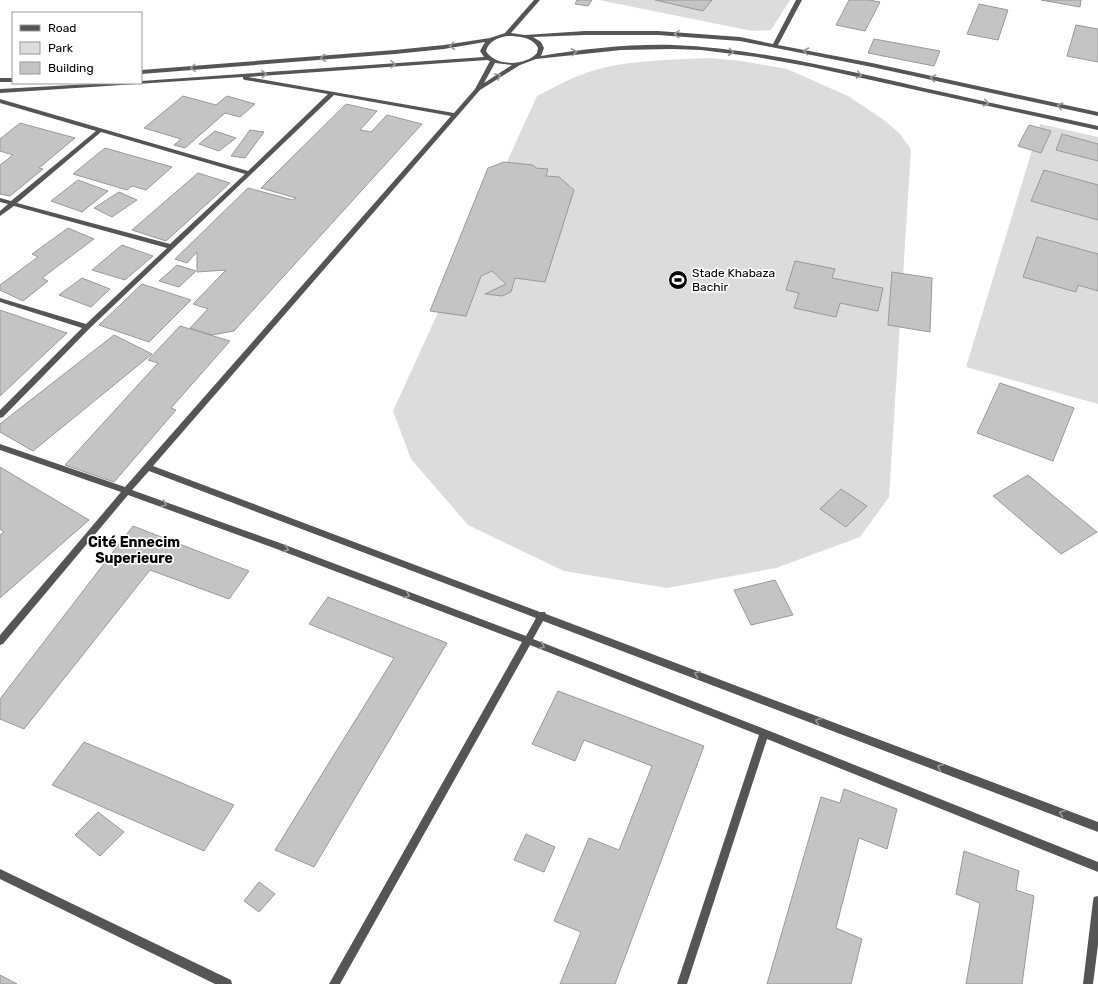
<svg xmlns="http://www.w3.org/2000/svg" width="1098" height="984" font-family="Rubik,sans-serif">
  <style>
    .green { fill: #dcdcdc }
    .building { fill: #c4c4c4; stroke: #999 }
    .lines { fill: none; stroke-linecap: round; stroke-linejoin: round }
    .minor { fill: #555; fill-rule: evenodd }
    .tertiary { fill: #555; fill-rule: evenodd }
    .oneway { stroke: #999 }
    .labels { text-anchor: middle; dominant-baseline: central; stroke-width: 3.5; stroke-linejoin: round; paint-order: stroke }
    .poi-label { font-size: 12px; fill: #000; stroke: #fff; text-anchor: start }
    .quarter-label { font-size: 14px; font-weight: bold; fill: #000; stroke: #fff }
  </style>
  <rect width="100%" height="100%" fill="#fff"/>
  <path class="green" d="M599,0h191l-19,30 -19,1z
    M708,58l34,3 45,8 61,27 36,24 15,13 12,16 -22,348 -29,40 -84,31 -109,20 -103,-17 -96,-46 -57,-66 -18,-48 144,-315c15,-7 29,-16 44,-21 36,-15 88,-15 127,-17z
    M1040,124l58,13v267l-132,-37z"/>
  <path class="building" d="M577,0h15l-4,6 -13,-2z
    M655,0h57l-9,11z
    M849,0h20l11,2 -15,29 -29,-6z
    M1041,0h40l-1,7z
    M979,4l29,6 -10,30 -31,-6z
    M1076,25l22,4v33l-31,-6z
    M874,39l66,12 -6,15 -66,-13z
    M183,96l33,9 11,-9 28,8 -15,13 -15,-4 -40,35 -11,-3 7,-6 -37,-11z
    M346,104l31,7 -17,19 11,2 16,-17 35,9 -188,207 -22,4 -22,-7 18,-19 -15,-5 33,-34 -29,2v-20l-10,11 -12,-4 73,-71 45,12 3,-2 -35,-10z
    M20,123l55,15 -36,30 4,1 -33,27 -10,-2v-29l13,-10 -13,-4v-12z
    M1029,125l22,6 -10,22 -23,-7z
    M250,130l14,2 -19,26 -14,-2z
    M215,131l21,7 -17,13 -20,-7z
    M1062,134l36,10v17l-42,-11z
    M105,148l67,19 -26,23 -14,-4 -5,4 -54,-16z
    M504,162l29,3 3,3 12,1 -2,7 13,1 15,13 -29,92 -30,-4 -4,14 -9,4 -17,-2 21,-10 -14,-13 -11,5 -15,40 -36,-5 58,-143z
    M1044,170l54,15v35l-67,-19z
    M198,173l32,10 -64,58 -34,-11z
    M78,180l30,11 -26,21 -31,-11z
    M119,192l18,8 -25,17 -18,-9z
    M68,228l26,11 -52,39 6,3 -25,20 -23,-11v-5l38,-28 -6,-3z
    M1037,237l61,17v37l-20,-6 -2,7 -53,-15z
    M122,245l31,11 -28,24 -33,-10z
    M795,261l40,8 -3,9 51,10 -5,23 -38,-8 -4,14 -42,-9 5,-15 -13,-3z
    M177,265l19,6 -17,16 -20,-6z
    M892,272l40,6 -2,54 -42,-7z
    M82,278l28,11 -19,18 -32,-12z
    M142,284l49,16 -42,42 -50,-17z
    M0,310l67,23 -67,63z
    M180,326l50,15 -59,67 5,2 -62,72 -49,-17 93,-102 -10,-3z
    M114,335l38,19 -119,97 -33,-19v-8z
    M1000,383l74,25 -21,53 -76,-28z
    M0,467l89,53 -89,78v-63l4,-3 -4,-3z
    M1028,475l69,57 -36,22 -68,-58z
    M841,489l26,17 -21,21 -26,-18z
    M133,526l116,45 -20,28 -79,-29 -126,159 -24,-10v-20z
    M775,580l18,35 -42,10 -17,-35z
    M328,597l119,46 -133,224 -39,-17 119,-192 -85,-34z
    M558,691l146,55 -89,238h-55l21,-52 -27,-11 35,-83 30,12 33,-84 -68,-26 -9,21 -43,-17z
    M84,742l150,63 -30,46 -152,-66z
    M844,789l53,20 -10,40 -28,-11 -23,90 26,11 -11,45h-84l54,-187 19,6z
    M98,812l26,20 -24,24 -25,-21z
    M526,834l29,13 -11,25 -30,-12z
    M964,851l55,20 -3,19 18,6 -12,88h-56l14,-81 -24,-9z
    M259,882l16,12 -16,18 -15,-11z
    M0,975l17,9h-17z"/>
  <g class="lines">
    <path class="minor" d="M534,0h6l-29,33 14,2 60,-4h73l82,6 33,7 23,-44h6l-24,45 94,18 226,49v4l-226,-49 -132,-26 -82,-6h-73l-52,2 8,5 3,6 -3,8c43,-7 88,-12 132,-11 75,3 148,20 221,36 68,16 136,30 204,45v4l-286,-63 -55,-10 -56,-7 -28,-1 -52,1 -85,9 -16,6 -40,25 -327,376 387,146h5l1,2 552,208v10l-555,-211 -10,18 234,91 331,132v10l-331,-133 -80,245h-10l82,-249 -229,-90 -190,339h-11l193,-342 -248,-94 -146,-53 -125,149 -3,1v-10l121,-143 -121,-42v-6l125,43 326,-371 -117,-21 -245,234 -86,88 -3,1v-8l82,-82 -82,-26v-4l86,26 81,-76 -153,-42 -14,10v-5l8,-7 -8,-2v-4l11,3 85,-70 -96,-28v-4l248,72 80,-77 -83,-14 -2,-1v-2l-243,16v-4l109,-6h32v-2l343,-24 -4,-6 5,-9 -41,7 -49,5 -254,20v-4l254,-20 49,-5 46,-7 15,-5zM507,36c11,0 26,1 31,12l-1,5c-11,13 -42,14 -51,-2 3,-10 11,-13 21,-15zM487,60l3,1 -15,28 -21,24 -206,-36zM495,63l17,2 -28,18zM101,132l144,42 -75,70 -153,-41zM149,471l387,147 -10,18 -246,-93 -148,-53z
      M0,78h13v4h-13z
      M0,869l231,111 1,4h-17l-215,-105z"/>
    <path class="tertiary" d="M1098,896v49l-5,39h-10l10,-83 1,-4z"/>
  </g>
  <defs><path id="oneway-chevron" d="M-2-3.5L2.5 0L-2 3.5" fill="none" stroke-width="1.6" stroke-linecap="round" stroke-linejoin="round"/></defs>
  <g class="oneway">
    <use href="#oneway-chevron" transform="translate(677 34) rotate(-177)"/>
    <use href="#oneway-chevron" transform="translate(452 46) rotate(172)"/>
    <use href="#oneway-chevron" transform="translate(806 51) rotate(-168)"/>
    <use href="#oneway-chevron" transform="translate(574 52) rotate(-8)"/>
    <use href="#oneway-chevron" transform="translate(731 52) rotate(7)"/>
    <use href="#oneway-chevron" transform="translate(323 58) rotate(175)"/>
    <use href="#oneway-chevron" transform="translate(393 64) rotate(-4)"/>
    <use href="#oneway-chevron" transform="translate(193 68) rotate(176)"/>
    <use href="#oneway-chevron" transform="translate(264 74) rotate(-4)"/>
    <use href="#oneway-chevron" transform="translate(859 75) rotate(12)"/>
    <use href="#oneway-chevron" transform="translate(498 76) rotate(-31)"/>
    <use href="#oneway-chevron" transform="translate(933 78) rotate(-168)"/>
    <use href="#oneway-chevron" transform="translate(986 103) rotate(12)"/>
    <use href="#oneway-chevron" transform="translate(1060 106) rotate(-167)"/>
    <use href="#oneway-chevron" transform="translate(164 504) rotate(21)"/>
    <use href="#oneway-chevron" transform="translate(286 549) rotate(21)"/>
    <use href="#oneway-chevron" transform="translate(407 595) rotate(21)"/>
    <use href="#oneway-chevron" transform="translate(542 646) rotate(22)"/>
    <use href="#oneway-chevron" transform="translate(697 674) rotate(-159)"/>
    <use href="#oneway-chevron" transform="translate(818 721) rotate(-159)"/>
    <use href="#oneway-chevron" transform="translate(940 767) rotate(-159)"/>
    <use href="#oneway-chevron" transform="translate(1062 813) rotate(-159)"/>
  </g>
  <defs>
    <g id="stadium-disc" transform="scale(1)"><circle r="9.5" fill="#000" stroke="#fff"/><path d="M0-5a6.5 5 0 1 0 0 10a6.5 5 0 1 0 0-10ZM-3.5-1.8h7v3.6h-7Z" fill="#fff"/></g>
  </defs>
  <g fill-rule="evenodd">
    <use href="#stadium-disc" x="678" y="280"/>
  </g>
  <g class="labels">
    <g class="poi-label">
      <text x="692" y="273">Stade Khabaza<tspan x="692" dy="14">Bachir</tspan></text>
    </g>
    <g class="quarter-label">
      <text x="134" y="542">Cité Ennecim<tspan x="134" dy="16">Superieure</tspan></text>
    </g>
  </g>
  <rect x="12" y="12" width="130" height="72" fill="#ffffff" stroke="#999999"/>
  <rect x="20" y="25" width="20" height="6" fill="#555555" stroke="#999999"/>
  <text x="48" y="32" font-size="12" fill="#000000">Road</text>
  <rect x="20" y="42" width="20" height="12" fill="#dcdcdc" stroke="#999999"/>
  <text x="48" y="52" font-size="12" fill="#000000">Park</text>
  <rect x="20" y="62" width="20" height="12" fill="#c4c4c4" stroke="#999999"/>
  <text x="48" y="72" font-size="12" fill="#000000">Building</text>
</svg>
